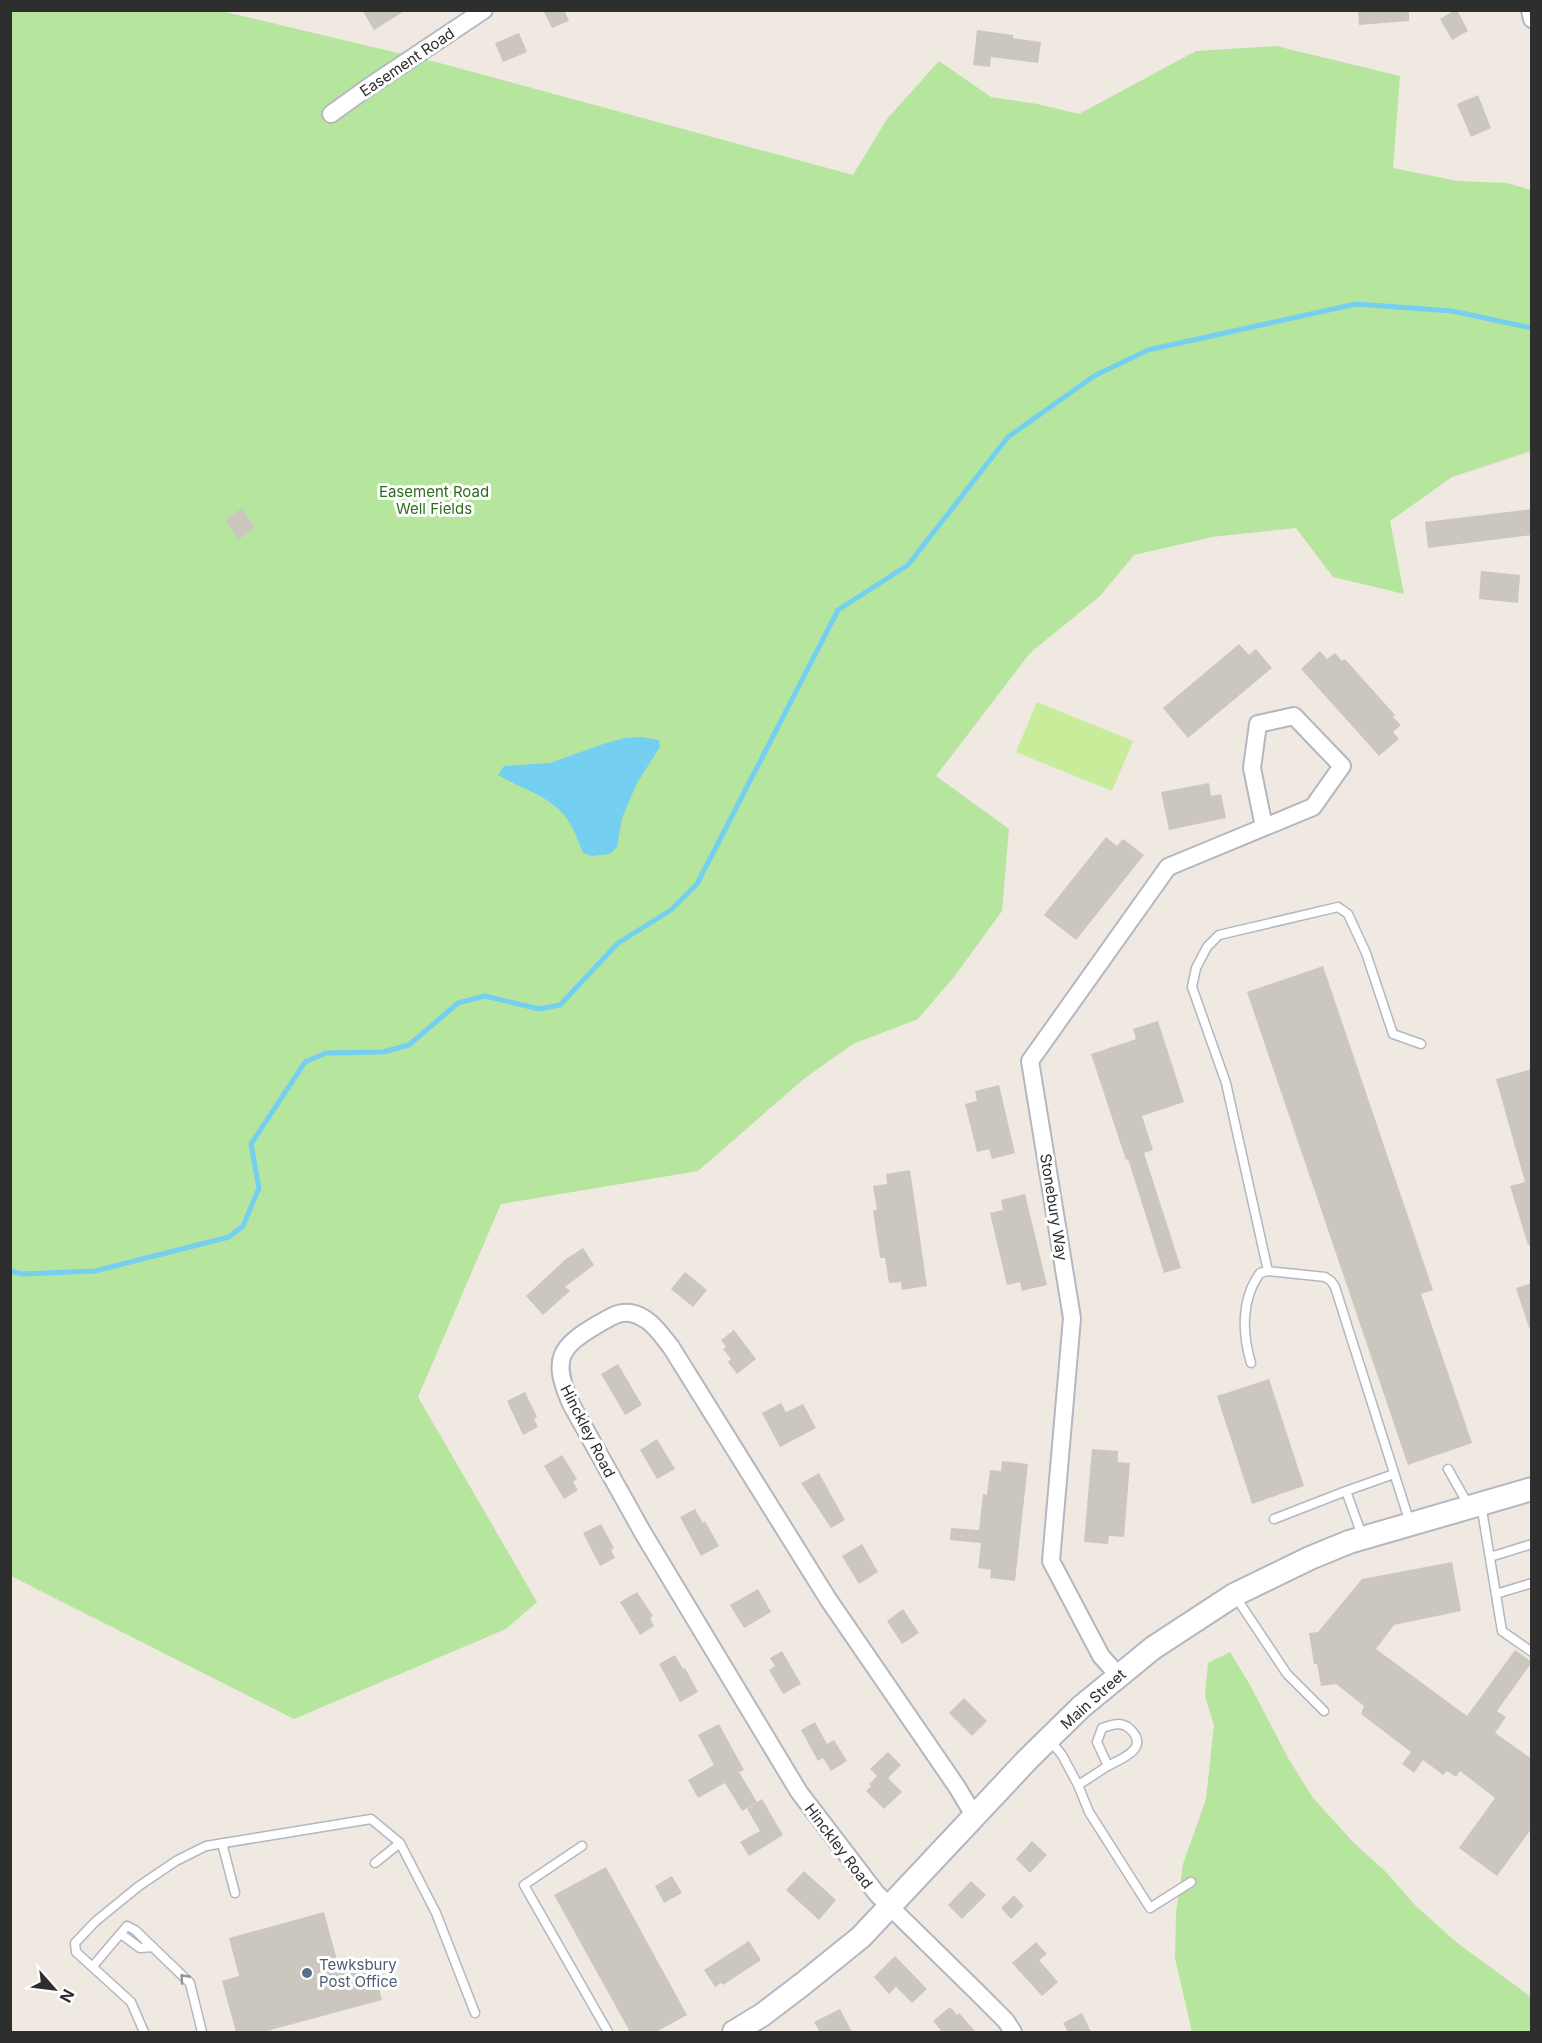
<svg xmlns="http://www.w3.org/2000/svg" width="1542" height="2043" font-family="Inter,sans-serif">
  <style>
    .green { fill: #b6e59e }
    .pitch { fill: #c9ec9a }
    .water { fill: #75cff0 }
    .lines { fill: none; stroke-linecap: round; stroke-linejoin: round }
    .stream { stroke: #75cff0; stroke-width: 5 }
    .building { fill: #cbc7bf }
    .lane-casing { stroke: #b4b7c1; stroke-width: 11 }
    .street-casing { stroke: #b4b7c1; stroke-width: 20 }
    .secondary-casing { stroke: #b4b7c1; stroke-width: 26 }
    .lane { stroke: #fff; stroke-width: 8 }
    .street { stroke: #fff; stroke-width: 16 }
    .secondary { stroke: #fff; stroke-width: 22 }
    .oneway { stroke: #969696 }
    .service-dot { fill: #5c6f8a; stroke: #fff; stroke-width: 2 }
    .labels { text-anchor: middle; dominant-baseline: central; stroke-width: 6; stroke-linejoin: round; paint-order: stroke }
    .street-label { font-size: 15px; fill: #2e2e2e; stroke: #fff }
    .park-label { font-size: 15px; fill: #2c6e1b; stroke: #fff }
    .service-label { font-size: 15px; fill: #4e5e75; stroke: #fff; text-anchor: start }
  </style>
  <rect width="100%" height="100%" fill="#efe9e1"/>
  <path class="green" d="M11,11h210l215,51 417,113 34,-56 52,-58 52,36 46,7 42,10 117,-63 80,-5 124,30 -7,92 64,13 50,2 24,7v261l-79,26 -62,44 14,73 -71,-17 -37,-49 -84,9 -78,18 -34,41 -70,57 -94,123 73,53 -7,82 -48,66 -36,42 -65,25 -48,34 -107,93 -197,33 -83,193 119,205 -31,27 -212,90 -283,-143z
    M1230,1652l20,33 38,73 25,40 41,45 31,28 31,35 40,36 75,55v35h-339l-17,-74 1,-45 7,-49 23,-65 8,-74 -9,-29 3,-33z"/>
  <path class="pitch" d="M1037,702l96,39 -21,50 -96,-39z"/>
  <path class="water" d="M641,737l18,3 1,7 -23,36 -15,35 -5,29 -7,7 -18,2 -9,-3c-4,-10 -8,-22 -14,-31 -16,-26 -46,-32 -71,-47l6,-9 46,-3 50,-18 24,-7z"/>
  <g class="lines">
    <path class="stream" d="M10,1271l12,3 73,-3 134,-34 14,-11 16,-38 -8,-44 54,-82 21,-9 57,-1 26,-7 49,-42 27,-7 54,13 21,-4 58,-62 53,-33 26,-26 141,-274 70,-45 100,-128 86,-61 54,-26 208,-46 96,7 80,17"/>
  </g>
  <path class="building" d="M362,10h44l-32,20z
    M543,10h21l5,11 -17,7z
    M1358,10h51v11l-50,4z
    M1455,10h2l11,21 -16,9 -12,-21z
    M977,30l36,5v3l28,4 -3,21 -47,-6 -1,10 -17,-2z
    M519,33l8,19 -24,10 -8,-19z
    M1478,95l13,33 -20,9 -14,-33z
    M242,508l13,20 -17,12 -13,-20z
    M1532,509v26l-104,13 -3,-26z
    M1481,571l39,4 -2,28 -39,-4z
    M1239,644l10,11 7,-6 16,19 -84,70 -25,-30z
    M1320,651l7,8 8,-6 7,8 3,-2 50,56 -2,2 8,8 -8,7 6,7 -20,17 -78,-87z
    M1209,783l2,13 10,-2 5,24 -57,12 -8,-38z
    M1106,837l11,9 6,-7 21,16 -68,85 -32,-25z
    M1323,966l110,324 -12,4 51,149 -64,22 -161,-473z
    M1158,1021l26,81 -42,14 11,34 -9,3 37,115 -17,5 -36,-114 -2,1 -35,-106 45,-15 -3,-10z
    M1532,1069v175l-4,1 -18,-59 15,-4 -29,-103z
    M999,1085l16,68 -23,6 -3,-10 -12,3 -12,-48 12,-3 -2,-10z
    M910,1170l17,116 -25,4 -1,-8 -12,1 -4,-25h-5l-7,-48h4l-4,-24 14,-2 -1,-10z
    M1025,1194l22,91 -25,6 -2,-9 -13,3 -17,-72 13,-3 -2,-10z
    M583,1248l11,17 -29,22 5,4 -27,24 -17,-19 40,-37z
    M685,1272l22,18 -14,17 -22,-18z
    M1532,1283v44l-3,1 -13,-40z
    M734,1330l22,29 -19,15 -9,-12 3,-3 -8,-10 3,-2 -5,-7z
    M618,1364l24,41 -17,10 -24,-41z
    M1269,1379l35,107 -52,18 -35,-108z
    M525,1392l12,25 -3,2 4,8 -15,8 -16,-34z
    M781,1403l5,9 17,-8 13,24 -36,19 -18,-34z
    M657,1439l18,30 -18,10 -17,-29z
    M1092,1449l26,2v11l12,1 -6,74 -15,-1 -1,8 -24,-2z
    M562,1455l15,24 -4,3 5,8 -14,9 -20,-33z
    M1002,1461l26,3 -13,117 -25,-3 1,-8 -13,-2 3,-25 -31,-3 1,-12 28,2 4,-36 4,1 3,-25 11,1z
    M819,1473l26,47 -14,8 -30,-45z
    M695,1509l8,14 2,-2 14,25 -18,10 -21,-39z
    M601,1524l13,24 -3,2 4,8 -15,8 -17,-33z
    M862,1544l16,28 -19,12 -17,-28z
    M1452,1562l9,49 -67,14 -18,24 91,67 48,-66 17,12 -35,49 9,6 -11,16 37,26v69l-35,48 -38,-28 36,-50 -35,-27 -4,6 -9,-6 -4,4 -20,-15 -9,13 -12,-9 9,-12 -50,-38 3,-8 -28,-22 -15,2 -4,-22h-3l-5,-31 9,-1 44,-53z
    M758,1589l13,23 -27,16 -14,-23z
    M637,1592l16,24 -3,2 4,8 -14,9 -20,-33z
    M903,1609l16,24 -17,11 -15,-23z
    M782,1651l19,33 -18,10 -14,-24 6,-4 -5,-8z
    M675,1655l8,14 2,-1 13,24 -18,10 -21,-38z
    M964,1698l23,23 -15,15 -23,-23z
    M815,1722l12,22 7,-4 13,21 -16,10 -8,-13 -5,3 -17,-31z
    M719,1724l25,46 -5,2 18,30 5,-3 21,36 -34,21 -9,-14 20,-11 -13,-22 9,-6 -14,8 -17,-28 -27,15 -10,-18 26,-15 -16,-30z
    M888,1752l13,13 -13,13 14,14 -18,17 -18,-18 5,-5 -2,-2 8,-8 -7,-7z
    M1032,1841l15,14 -17,18 -14,-14z
    M606,1867l81,148 -31,17h-26l-76,-137z
    M804,1871l32,29 -17,20 -33,-30z
    M672,1876l10,17 -18,10 -9,-17z
    M971,1881l15,14 -24,24 -14,-14z
    M1014,1895l10,11 -13,13 -10,-11z
    M324,1912l16,59 32,-9 10,38 -119,32h-27l-14,-51 17,-5 -10,-38z
    M749,1941l12,19 -38,25 -2,-2 -6,4 -11,-17z
    M1036,1942l11,12 -8,6 19,22 -16,14 -30,-33z
    M895,1956l32,33 -15,14 -16,-16 -7,7 -15,-17z
    M950,2007l7,8 2,-2 17,19h-34l-9,-11z
    M840,2009l12,23h-32l-6,-10z
    M1082,2013l9,19h-23l-5,-9z"/>
  <g class="lines">
    <g class="lane-casing">
      <path id="lane" d="M1268,1271l-42,-188 -34,-96 4,-19 11,-21 12,-12 119,-28 10,7 18,39 27,81 28,10
        M1251,1363c-9,-30 -10,-64 9,-90l8,-2 57,6 6,4 4,6 75,236
        M1448,1469l21,37
        M1346,1491l17,47
        M1481,1504l21,127 30,21
        M1274,1519l72,-28 48,-17
        M1490,1557l42,-13
        M1496,1594l36,-11
        M1235,1596l52,78 37,37
        M1049,1739l13,16 16,30 11,27 61,96 41,-26
        M1078,1785c10,-6 19,-12 28,-18 14,-8 46,-18 23,-39 -9,-7 -18,-3 -27,0l-5,14 11,24
        M222,1843l13,50
        M582,1846l-58,39 84,147
        M375,1863l25,-20
        M121,1934l19,14 13,-1
        M93,1966l34,-40 8,4 55,53 12,49
        M144,2032l-13,-30 -55,-50 -1,-9 21,-22 43,-35 37,-25 30,-15 165,-27 29,24 36,70 39,100"/>
    </g>
    <g class="street-casing">
      <path id="street" d="M1530,10l2,9
        M331,114l39,-28 114,-76
        M1118,1675l-17,-19 -50,-95 21,-243 -42,-257 138,-194 145,-60 29,-41 -48,-50 -36,8 -6,44 12,59
        M975,1817l-18,-30 -129,-188 -157,-252c-11,-14 -22,-31 -41,-34 -12,-2 -20,5 -30,10 -41,24 -49,35 -29,81l72,129 156,259 78,102 100,98 29,29 7,11"/>
    </g>
    <g class="secondary-casing">
      <path id="secondary" d="M734,2032l28,-17 42,-32 57,-46 167,-178 53,-52 72,-59 81,-53 76,-37 39,-16 183,-53"/>
    </g>
    <use href="#lane" class="lane"/>
    <use href="#street" class="street"/>
    <use href="#secondary" class="secondary"/>
  </g>
  <defs><path id="oneway-chevron" d="M-2-3.5L2.5 0L-2 3.5" fill="none" stroke-width="1.6" stroke-linecap="round" stroke-linejoin="round" transform="scale(1.5)"/></defs>
  <use class="oneway" href="#oneway-chevron" transform="translate(184 1978) rotate(-132)"/>
  <circle class="service-dot" cx="307" cy="1973" r="6"/>
  <g class="labels">
    <g class="street-label">
      <text transform="translate(407 62) rotate(-34)">Easement Road</text>
      <text transform="translate(1054 1207) rotate(81)">Stonebury Way</text>
      <text transform="translate(588 1431) rotate(63)">Hinckley Road</text>
      <text transform="translate(1093 1699) rotate(-42)">Main Street</text>
      <text transform="translate(839 1846) rotate(53)">Hinckley Road</text>
    </g>
    <g class="park-label">
      <text x="434" y="491">Easement Road<tspan x="434" dy="17">Well Fields</tspan></text>
    </g>
    <g class="service-label">
      <text x="319" y="1964">Tewksbury<tspan x="319" dy="17">Post Office</tspan></text>
    </g>
  </g>
  <rect width="1542" height="2043" fill="none" stroke="#2e2e2e" stroke-width="24"/>
  <g transform="translate(54 1989) rotate(118)" stroke="#ffffff" stroke-width="4.5" paint-order="stroke">
  <path d="M0-4.5L10 22L0 15L-10 22Z" fill="#2e2e2e"/>
  <text y="-9" font-size="16" font-weight="bold" text-anchor="middle" fill="#2e2e2e">N</text>
  </g>
</svg>
